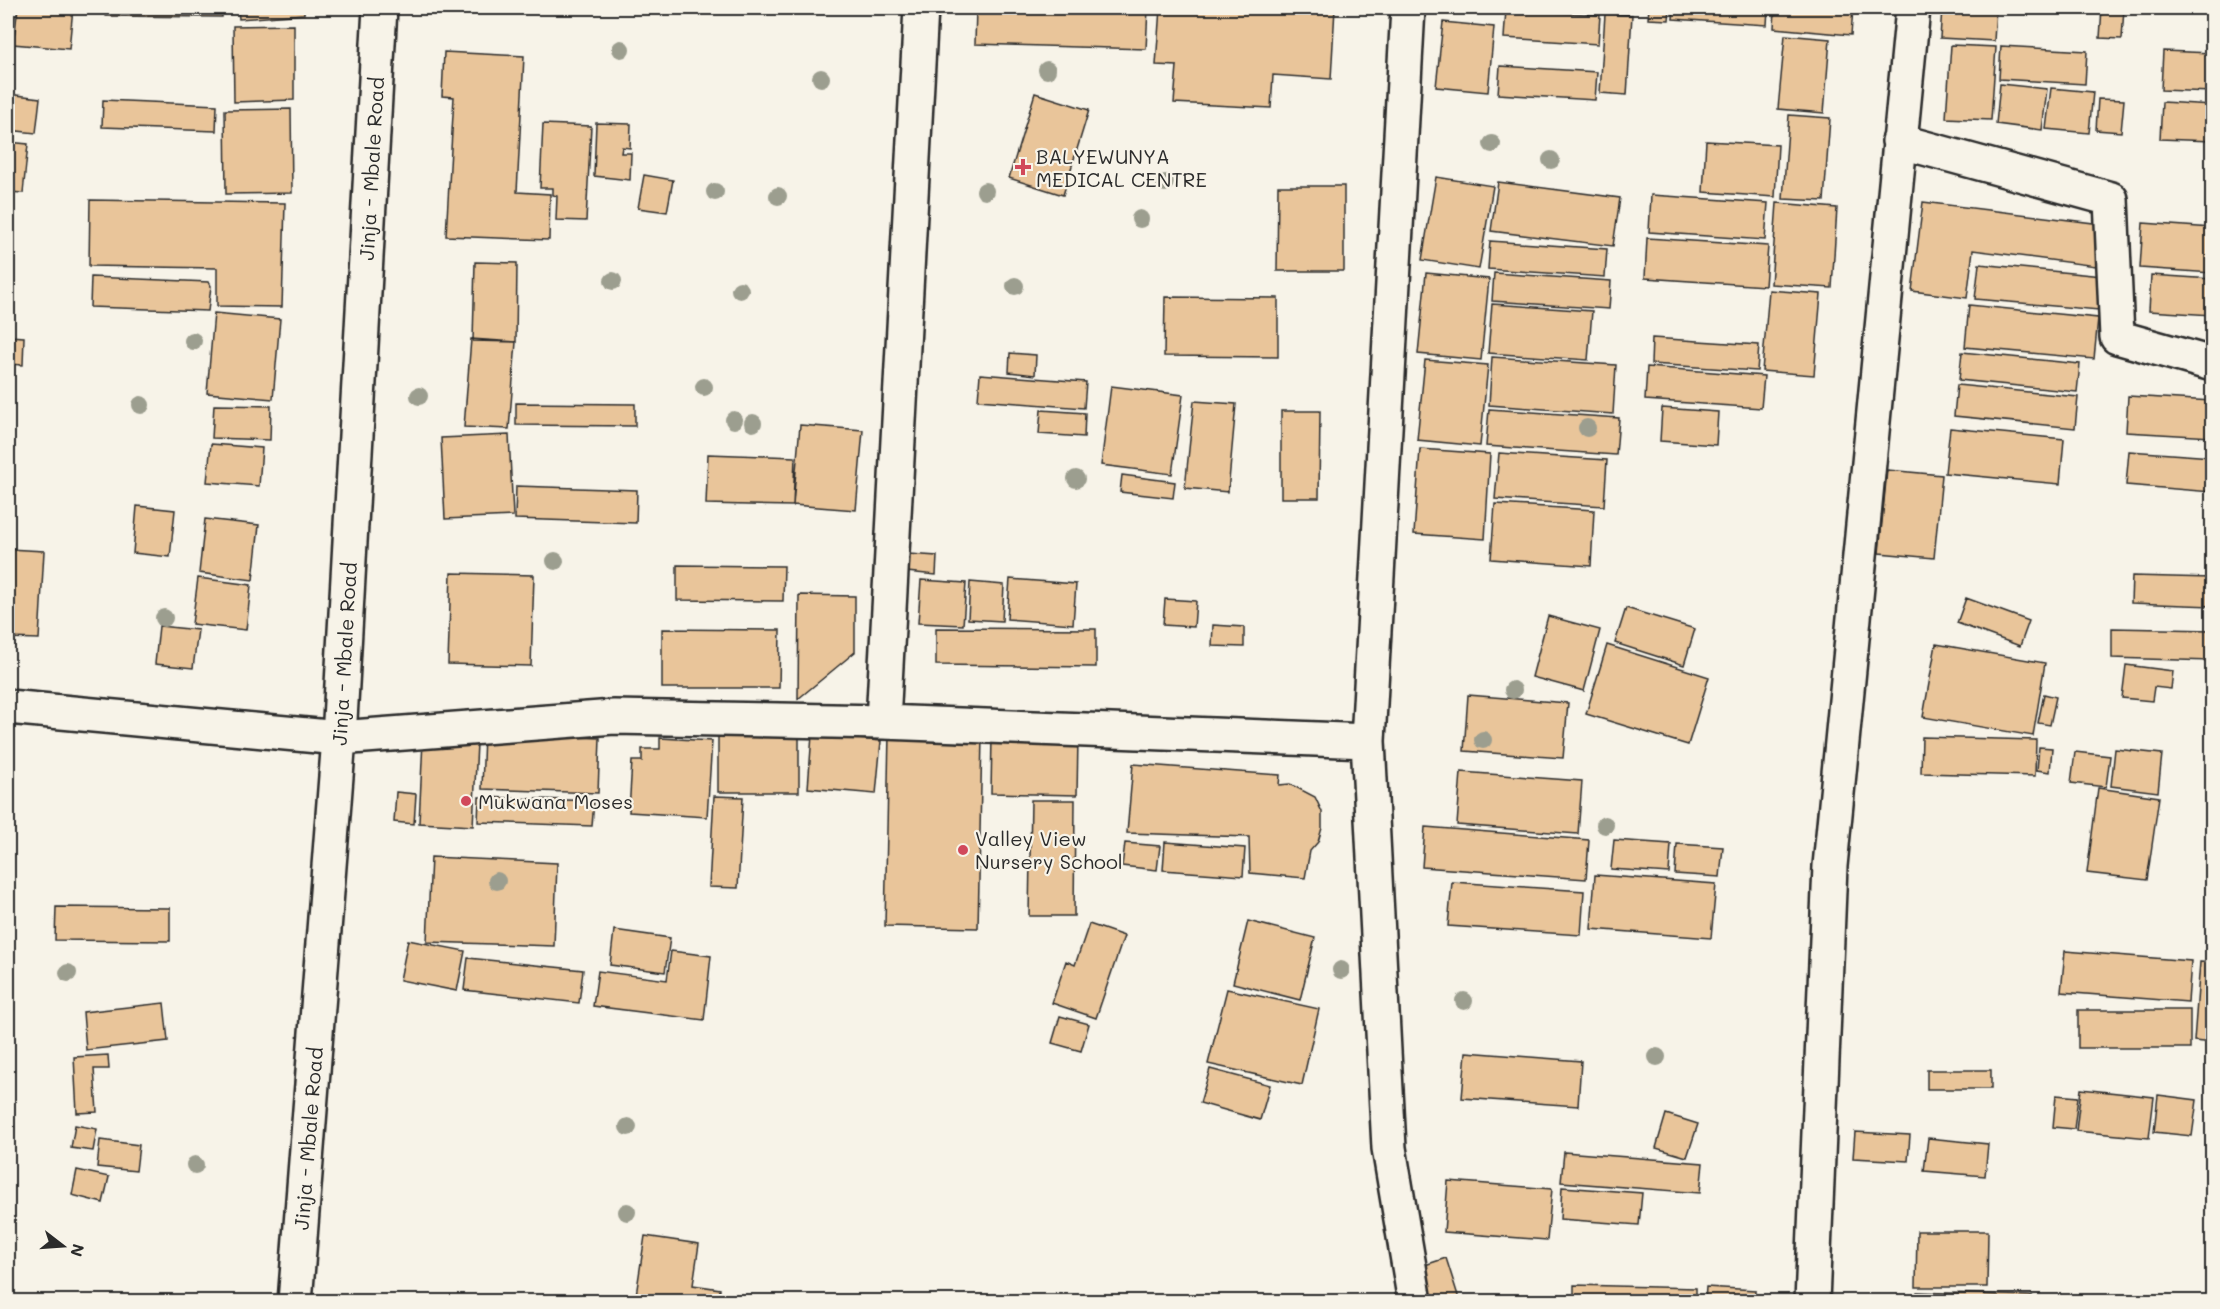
<svg xmlns="http://www.w3.org/2000/svg" width="2220" height="1309" font-family="Mali,sans-serif">
  <style>
    .building { fill: #e9c59a; stroke: #2b2b2b; stroke-width: 1.5 }
    .lines { fill: none; stroke-linecap: round; stroke-linejoin: round }
    .minor-casing { stroke: #2b2b2b; stroke-width: 38 }
    .major-casing { stroke: #2b2b2b; stroke-width: 38 }
    .minor { stroke: #f7f3e8; stroke-width: 33 }
    .major { stroke: #f7f3e8; stroke-width: 33 }
    .tree { fill: #9c9e8f }
    .poi-dot { fill: #d1495b; stroke: #f7f3e8; stroke-width: 2 }
    .labels { text-anchor: middle; dominant-baseline: central; stroke-width: 4.5; stroke-linejoin: round; paint-order: stroke }
    .poi-label { font-size: 20px; fill: #2b2b2b; stroke: #f7f3e8; text-anchor: start }
    .street-label { font-size: 20px; fill: #2b2b2b; stroke: #f7f3e8 }
  </style>
  <rect width="100%" height="100%" fill="#f7f3e8"/>
  <filter id="ink" filterUnits="userSpaceOnUse"><feTurbulence type="fractalNoise" baseFrequency=".0167" numOctaves="2"/><feDisplacementMap in="SourceGraphic" scale="12" xChannelSelector="R" yChannelSelector="G"/><feConvolveMatrix kernelMatrix="1 2 1 2 8 2 1 2 1" color-interpolation-filters="sRGB"/></filter>
  <g filter="url(#ink)">
    <path class="building" d="M18,8h55l-4,41 -56,-5z
      M106,8h116v9l-116,-1z
      M238,8h66v6l-65,5z
      M976,8h172l-2,41 -171,-5z
      M1160,8h175l-4,71 -58,-4 -2,33 -97,-5 3,-37 -21,-1z
      M1649,8h21l-1,12 -21,-1z
      M1674,8h94l-1,17 -94,-6z
      M1775,8h78l-2,27 -77,-7z
      M1942,8h54l-2,33 -54,-3z
      M2102,8h22l-2,31 -22,-1z
      M1506,9l94,6 -2,29 -94,-6z
      M1605,14l27,1 -5,80 -27,-2z
      M1443,22l51,5 -6,65 -52,-5z
      M294,25v75l-60,2 -1,-76z
      M1785,35l45,4 -6,74 -46,-4z
      M1951,45l45,2 -5,73 -45,-2z
      M2001,46l86,5 -2,33 -86,-5z
      M2163,51l49,2v39l-51,-2z
      M444,52l80,4 -7,136 33,2 -1,46 -103,-4 8,-139 -12,-1z
      M1500,66l97,6 -2,28 -97,-6z
      M2000,84l47,5 -5,41 -46,-6z
      M2051,88l42,4 -4,41 -43,-4z
      M1035,93l54,17 -26,85 -54,-17z
      M8,94l32,4 -4,35 -28,-3z
      M2098,99l26,1 -3,32 -25,-2z
      M103,100l114,5 -1,26 -114,-4z
      M2162,102l50,3v36l-52,-2z
      M291,109l1,84 -66,1 -1,-84z
      M1789,115l41,3 -6,83 -41,-2z
      M596,123l35,1 -1,24 -8,-1 -1,6h10l-1,27 -36,-4z
      M543,124l48,2 -5,95 -30,-1 1,-24 -4,-1v-7h-13z
      M1706,141l72,4 -3,52 -72,-5z
      M8,142l20,2 -5,49 -15,-1z
      M644,175l29,5 -6,32 -29,-4z
      M1436,177l57,9 -14,83 -57,-9z
      M1498,182l122,16 -7,48 -122,-15z
      M1278,186h66v85h-67z
      M1651,195l117,8 -3,37 -116,-8z
      M90,200l195,3 -3,104 -65,-1v-38l-128,-2z
      M1923,202l178,22 -5,42 -123,-16 -6,48 -55,-7z
      M1777,203l60,5 -5,80 -61,-4z
      M2143,223l69,5v45l-72,-5z
      M1647,238l121,8 -3,40 -120,-8z
      M1490,241l117,8 -2,28 -117,-8z
      M475,262l42,1 -1,79 -43,-1z
      M1979,264l123,12 -3,34 -124,-11z
      M1426,273l63,6 -8,81 -63,-6z
      M1494,273l117,8 -2,28 -117,-8z
      M2151,275l61,4v36l-63,-4z
      M91,277l118,5 2,4 -3,25 -118,-4z
      M1769,290l52,4 -7,81 -52,-4z
      M1165,297l113,1v59l-114,-1z
      M1492,304l100,7 -4,49 -100,-7z
      M1969,305l129,13 -4,41 -129,-12z
      M214,313l66,6 -7,80 -66,-6z
      M8,336l16,1 -1,28 -15,-1z
      M1652,338l107,7 -2,26 -106,-7z
      M471,339l45,3 -7,87 -45,-2z
      M1962,352l118,12 -3,28 -118,-12z
      M1010,353l26,2 -1,20 -26,-3z
      M1492,357l124,8 -3,49 -124,-9z
      M1425,360l63,5 -8,81 -63,-6z
      M1647,367l117,9 -3,32 -116,-8z
      M980,374l106,8 -2,26 -106,-8z
      M1957,385l121,12 -3,31 -121,-12z
      M1111,386l72,9 -11,79 -71,-9z
      M2128,396l84,5v36l-86,-5z
      M1194,401l42,3 -8,88 -43,-4z
      M516,403l119,1v22l-119,-1z
      M214,405l57,1 -1,34 -58,-2z
      M1662,408l56,4 -2,33 -56,-4z
      M1489,409l130,9 -3,37 -130,-9z
      M1041,410l44,3 -1,24 -45,-3z
      M1281,411h39l-1,87h-38z
      M800,425l63,5 -7,80 -63,-5z
      M1950,428l114,11 -4,45 -115,-11z
      M509,435l4,81 -68,3 -4,-81z
      M211,444l51,4 -3,38 -52,-4z
      M1420,449l70,5 -5,85 -71,-5z
      M2129,451l83,6v35l-86,-7z
      M1499,453l108,7 -3,46 -109,-7z
      M708,454l87,3 -2,49 -87,-2z
      M1887,470l55,5 -8,83 -55,-5z
      M1122,475l53,7 -2,16 -53,-6z
      M516,486l121,4 -1,33 -121,-4z
      M1495,504l99,6 -3,56 -100,-7z
      M137,506l38,4 -5,47 -37,-4z
      M205,519l54,6 -6,55 -54,-7z
      M8,549l36,2 -5,88 -31,-1z
      M908,554l29,2 -1,19 -29,-3z
      M677,565l107,1 -1,35 -106,-1z
      M451,573l83,2 -3,91 -83,-2z
      M2132,576l80,2v28l-81,-3z
      M198,578l53,7 -5,45 -54,-6z
      M1010,579l66,5 -3,40 -66,-5z
      M921,580l45,3 -3,42 -45,-2z
      M970,582l34,3 -2,36 -34,-2z
      M799,595l56,1v56l-57,47z
      M1966,598l63,23 -9,25 -63,-23z
      M1165,599l31,2 -2,26 -31,-2z
      M1626,608l69,21 -11,36 -69,-22z
      M1548,616l52,14 -16,61 -52,-14z
      M1213,625l31,2v20l-32,-1z
      M159,626l39,4 -5,38 -38,-4z
      M936,628l160,1v38l-160,-2z
      M2112,628l100,2v31l-100,-3z
      M662,629l118,1 -1,58h-117z
      M1936,644l109,19 -12,73 -110,-19z
      M1607,645l102,32 -21,68 -102,-31z
      M2126,665l47,6 -2,18 -17,-2 -2,14 -30,-3z
      M2044,694l12,3 -6,28 -12,-2z
      M1468,695l100,8 -5,55 -99,-7z
      M718,729l81,1v62h-81z
      M484,734l116,4 -2,55 -116,-4z
      M889,734l93,2 -4,192 -93,-2z
      M812,735l69,6 -5,53 -68,-6z
      M992,736l86,2 -1,57 -86,-2z
      M1922,737l114,3 -1,36 -114,-3z
      M660,738l52,3 -5,76 -78,-5 3,-51h10v-12h18z
      M423,741l54,2 -4,83 -54,-3z
      M2039,747l13,1 -2,24 -13,-2z
      M2115,749l47,5 -4,38 -47,-6z
      M2075,752l35,4 -4,31 -35,-4z
      M1133,764l147,11 -1,10 11,-1 25,13 7,15v16l-4,14 -8,9 -5,27 -55,-5 -1,-36 -122,-4z
      M1461,772l121,9 -4,53 -121,-9z
      M2098,788l61,9 -12,83 -60,-7z
      M396,792l20,2 -2,30 -20,-2z
      M714,796l29,1 -5,91 -29,-1z
      M479,797l115,4 -2,25 -114,-4z
      M1031,800h44l-1,116h-45z
      M1425,827l164,13 -3,39 -164,-12z
      M1614,840l57,4 -2,29 -58,-4z
      M1165,842l80,6 -2,28 -80,-6z
      M1125,843l35,3 -3,24 -35,-4z
      M1677,844l46,3 -3,30 -45,-3z
      M431,857l126,6 -3,83 -127,-4z
      M1595,875l121,9 -5,54 -120,-9z
      M1452,882l132,9 -3,44 -133,-9z
      M56,907l114,1v33l-115,-1z
      M1248,921l67,17 -15,62 -67,-17z
      M1089,924l35,12 -28,82 -44,-15 14,-42 9,4z
      M614,930l56,8 -5,34 -55,-7z
      M408,940l57,11 -8,40 -57,-11z
      M671,951l40,5 -7,64 -111,-14 5,-35 69,9z
      M2065,951l126,10 -3,41 -127,-10z
      M468,958l115,12 -4,33 -115,-13z
      M2200,962l12,1v80l-18,-2z
      M1227,989l92,20 -17,76 -94,-21z
      M164,1003l4,38 -82,9 -3,-38z
      M2078,1010h112v38h-112z
      M1060,1016l29,8 -8,27 -29,-8z
      M1466,1052l115,9 -3,45 -116,-8z
      M108,1055l1,14h-15l3,43 -20,1 -3,-56z
      M1210,1069l60,16 -10,35 -60,-17z
      M1927,1070h64v19h-64z
      M2081,1089l73,8 -5,41 -73,-7z
      M2056,1095l22,2 -4,32 -21,-2z
      M2158,1095l39,5 -5,36 -38,-4z
      M1666,1114l32,10 -11,33 -31,-9z
      M75,1125l22,4 -4,22 -22,-3z
      M1855,1132l55,3 -2,26 -55,-3z
      M1928,1138l60,6 -3,32 -61,-5z
      M100,1140l39,5 -3,26 -39,-4z
      M1564,1152l139,11 -3,30 -139,-11z
      M77,1170l32,7 -6,26 -31,-8z
      M1448,1181l104,8 -5,51 -103,-8z
      M1562,1187l80,6 -3,32 -79,-6z
      M1917,1231h71l-1,56h-71z
      M645,1236l54,8 -6,41 27,4 -1,13h-84z
      M1446,1258l14,44h-39l-11,-32z
      M1574,1285l122,3v14h-122z
      M1706,1287l49,3v12h-50z
      M1917,1292l115,4v6h-116z"/>
    <g class="lines">
      <g class="minor-casing">
        <path id="minor" d="M1899,141l212,58 6,138 95,27
          M8,707l331,31 275,-21 269,5 485,19 40,-733
          M883,722l38,-714
          M1368,741l21,407 26,154
          M1812,1302l18,-436 83,-858"/>
      </g>
      <g class="major-casing">
        <g id="major">
          <path id="s1" d="M295,1302l44,-564 41,-730"/>
        </g>
      </g>
      <use href="#minor" class="minor"/>
      <use href="#major" class="major"/>
    </g>
    <g class="tree">
      <circle cx="621" cy="49" r="9"/>
      <circle cx="1047" cy="70" r="9"/>
      <circle cx="821" cy="78" r="9"/>
      <circle cx="1492" cy="144" r="9"/>
      <circle cx="1551" cy="160" r="9"/>
      <circle cx="1165" cy="183" r="9"/>
      <circle cx="985" cy="191" r="9"/>
      <circle cx="715" cy="192" r="9"/>
      <circle cx="778" cy="196" r="9"/>
      <circle cx="1140" cy="219" r="9"/>
      <circle cx="613" cy="281" r="9"/>
      <circle cx="1015" cy="286" r="9"/>
      <circle cx="740" cy="290" r="9"/>
      <circle cx="193" cy="341" r="9"/>
      <circle cx="704" cy="387" r="9"/>
      <circle cx="419" cy="396" r="9"/>
      <circle cx="141" cy="405" r="9"/>
      <circle cx="734" cy="420" r="9"/>
      <circle cx="753" cy="423" r="9"/>
      <circle cx="1587" cy="428" r="9"/>
      <circle cx="1076" cy="479" r="9"/>
      <circle cx="555" cy="561" r="9"/>
      <circle cx="164" cy="618" r="9"/>
      <circle cx="1513" cy="690" r="9"/>
      <circle cx="1483" cy="740" r="9"/>
      <circle cx="1605" cy="825" r="9"/>
      <circle cx="497" cy="881" r="9"/>
      <circle cx="1341" cy="970" r="9"/>
      <circle cx="68" cy="973" r="9"/>
      <circle cx="1464" cy="1001" r="9"/>
      <circle cx="1657" cy="1057" r="9"/>
      <circle cx="628" cy="1127" r="9"/>
      <circle cx="195" cy="1165" r="9"/>
      <circle cx="627" cy="1212" r="9"/>
    </g>
  </g>
  <g class="poi-dot">
    <path d="M1020 158h6v6h6v6h-6v6h-6v-6h-6v-6h6z"/>
    <circle cx="466" cy="801" r="6"/>
    <circle cx="963" cy="850" r="6"/>
  </g>
  <g class="labels">
    <g class="poi-label">
      <text x="1036" y="156">BALYEWUNYA<tspan x="1036" dy="23">MEDICAL CENTRE</tspan></text>
      <text x="478" y="801">Mukwana Moses</text>
      <text x="975" y="838">Valley View<tspan x="975" dy="23">Nursery School</tspan></text>
    </g>
    <g class="street-label">
      <text stroke="none"><textPath href="#s1" startOffset="1136">Jinja - Mbale Road</textPath></text>
      <text stroke="none"><textPath href="#s1" startOffset="650">Jinja - Mbale Road</textPath></text>
      <text stroke="none"><textPath href="#s1" startOffset="164">Jinja - Mbale Road</textPath></text>
    </g>
  </g>
  <rect width="2220" height="1309" fill="none" stroke="#f7f3e8" stroke-width="30"/>
  <rect x="15" y="15" width="2190" height="1279" fill="none" stroke="#2b2b2b" stroke-width="2" filter="url(#ink)"/>
  <g transform="translate(63 1246) rotate(107)" stroke="#f7f3e8" stroke-width="4.5" paint-order="stroke">
  <path d="M0-4.5L10 22L0 15L-10 22Z" fill="#2b2b2b"/>
  <text y="-9" font-size="16" font-weight="bold" text-anchor="middle" fill="#2b2b2b">N</text>
  </g>
</svg>
